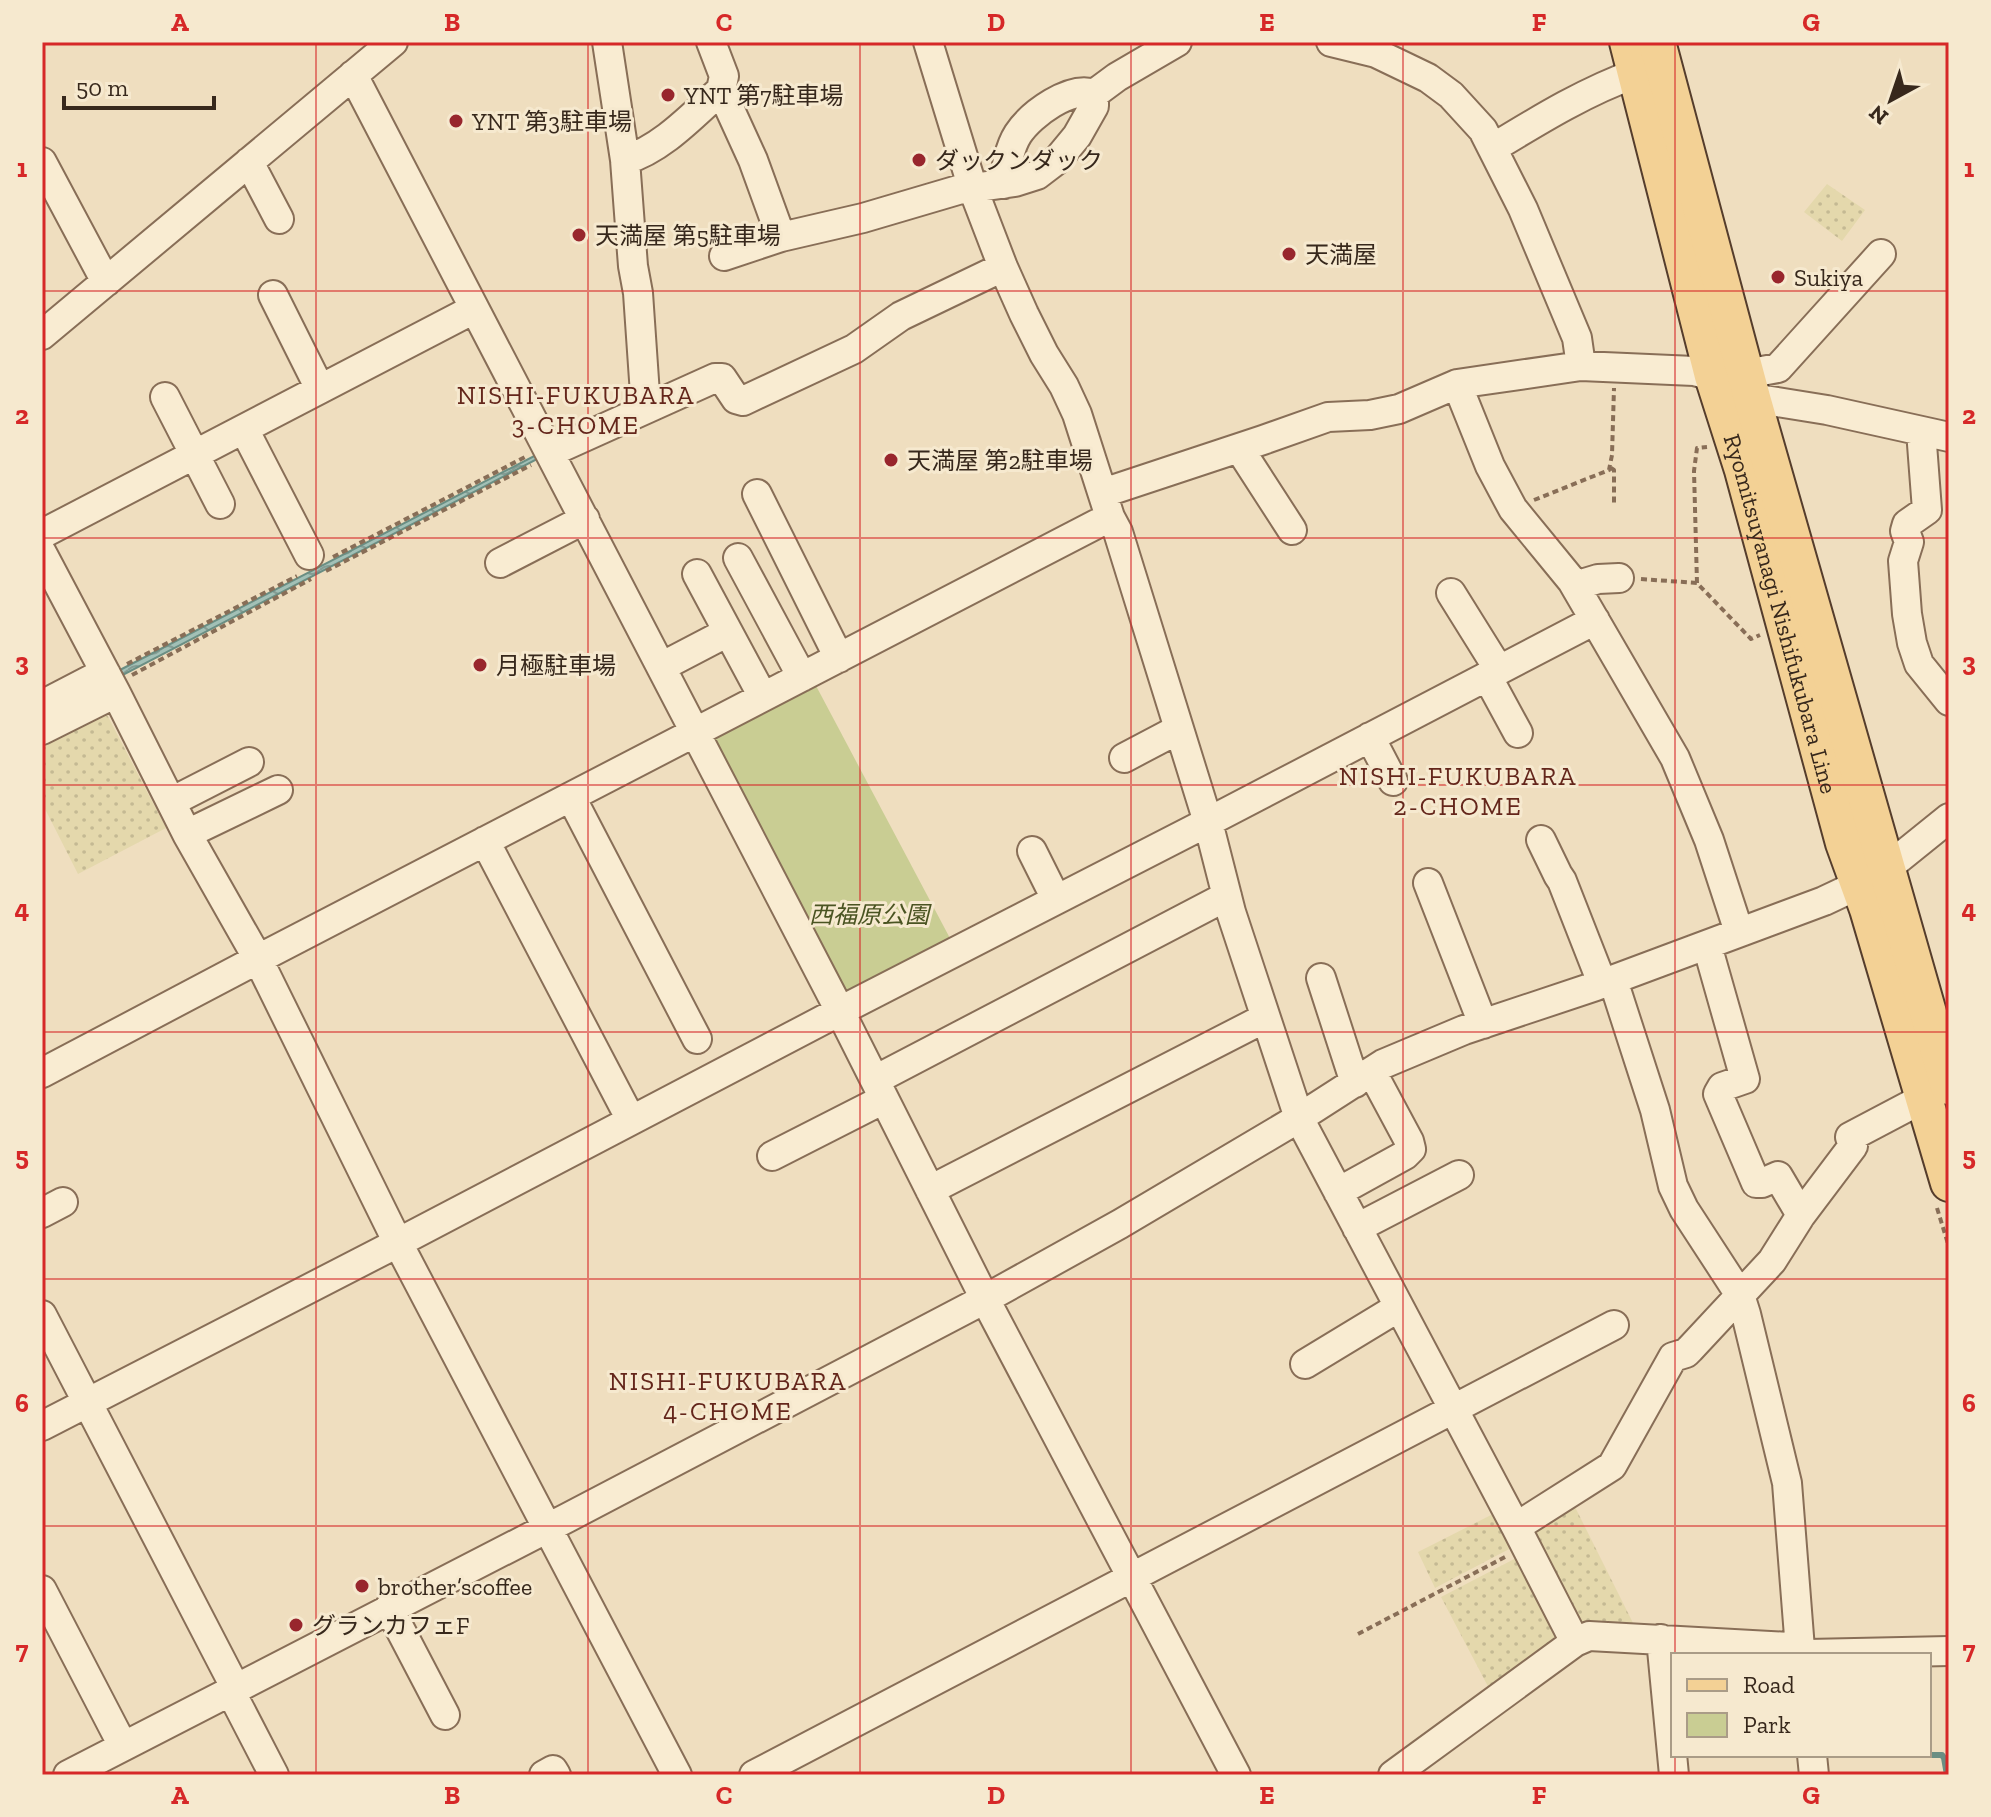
<svg xmlns="http://www.w3.org/2000/svg" width="1991" height="1817" font-family="'Zilla Slab','Noto Sans JP',serif">
  <style>
    .farmland { fill: url(#farmland-dots) }
    .green { fill: #c9cd93 }
    .water { fill: url(#water-waves); stroke: #6a8e83; stroke-width: 2 }
    .lines { fill: none; stroke-linecap: round; stroke-linejoin: round }
    .stream { stroke: #6a8e83; stroke-width: 6 }
    .minor-casing { stroke: #886e57; stroke-width: 32 }
    .major-casing { stroke: #553d2c; stroke-width: 40 }
    .path { stroke: #886e57; stroke-width: 4; stroke-dasharray: 6 4; stroke-linecap: butt }
    .minor { stroke: #f9ecd2; stroke-width: 28 }
    .major { stroke: #f3d195; stroke-width: 36 }
    .grid { fill: none; stroke: #d62828; stroke-width: 2; stroke-opacity: 0.55 }
    .poi-dot { fill: #98262d; stroke: #f6e9cf; stroke-width: 3 }
    .labels { text-anchor: middle; dominant-baseline: central; stroke-width: 6; stroke-linejoin: round; paint-order: stroke }
    .poi-label { font-size: 24px; fill: #37281c; stroke: #f6e9cf; text-anchor: start }
    .street-label { font-size: 24px; fill: #37281c; stroke: #f6e9cf }
    .park-label { font-size: 24px; font-style: italic; fill: #4a5422; stroke: #f6e9cf }
    .neighbourhood-label { font-size: 26px; letter-spacing: 2px; fill: #64261b; stroke: #f6e9cf }
    .neatline { fill: none; stroke: #d62828; stroke-width: 3 }
    .grid-label { font-size: 26px; text-anchor: middle; font-weight: bold; fill: #d62828 }
  </style>
  <defs>
    <pattern id="farmland-dots" width="8" height="8" patternUnits="userSpaceOnUse" patternTransform="scale(2)"><rect width="8" height="8" fill="#e4d8ac"/><path d="M2 2h.1M6 6h.1" fill="none" stroke="#c4b993" stroke-width="1.8" stroke-linecap="round"/></pattern>
    <pattern id="water-waves" width="16" height="10" patternUnits="userSpaceOnUse" patternTransform="scale(2)"><rect width="16" height="10" fill="#a2c0b6"/><path d="M0 5q4-4 8 0t8 0" fill="none" stroke="#859c93"/></pattern>
  </defs>
  <rect width="100%" height="100%" fill="#efdebf"/>
  <path class="farmland" d="M1827,184l38,26 -23,31 -38,-29z
    M104,709l62,119 -88,46 -36,-71v-63z
    M1571,1499l67,134 -67,-10 -49,-93z
    M1497,1512l18,34 -80,42 -17,-36z
    M1520,1556l43,90 -70,50 -52,-99z"/>
  <path class="green" d="M814,682l138,260 -106,59 -134,-266z"/>
  <path class="water" d="M540,453l3,3 -424,221 -3,-5z"/>
  <g class="lines">
    <path class="stream" d="M1918,1755h24l2,3 3,17"/>
    <g class="minor-casing">
      <path id="minor" d="M607,42l18,118 8,106 5,27 8,116
        M711,42l13,34 -3,14 32,70 28,77
        M928,42l45,147 30,78 21,47 20,40 20,32 13,28 33,103 8,15 90,290 23,90 68,206 217,409 59,115
        M1331,42l45,11 52,25 23,17 32,35 40,79 54,129 4,28
        M353,75l487,936 145,288 251,476
        M1493,148c46,-28 93,-57 144,-75
        M625,160c37,-11 68,-45 96,-70
        M42,162l64,120
        M249,162l30,57
        M1004,184c2,-16 5,-36 14,-50 13,-20 53,-49 76,-40
        M724,256l57,-19 82,-19 95,-28 57,-8 22,-7 21,-16 19,-23 17,-30v-12l23,-17 60,-35
        M273,295l47,94
        M42,335l351,-293
        M1746,374l32,-6 103,-114
        M1457,384l33,82 23,43 59,72 103,177 34,82 30,92
        M165,397l55,107
        M1752,398l75,12 122,27
        M244,429l65,126
        M1921,431l6,79 -20,14 -2,7 4,11 -6,19 4,53 5,29 7,21 30,37
        M1239,448l53,82
        M551,452l164,-74h7l14,21 7,2 111,-52 47,-33 102,-49
        M1103,493l160,-53 65,-23 42,-2 29,-6 58,-25 124,-18 113,5 19,5
        M757,494l82,164
        M42,534l432,-225
        M42,553l74,140 71,141 71,125 140,284 279,532
        M738,558l64,119
        M500,563l85,-44
        M697,574l66,123
        M1575,586l23,-7 21,-1
        M1451,593l48,77
        M661,667l67,-35
        M1487,676l31,57
        M42,705l50,-26 14,-5
        M42,730l74,-37
        M1370,737l23,44
        M1124,758l55,-29
        M571,797l126,242
        M171,802l78,-40
        M187,834l91,-44
        M1541,840l17,35 4,6 40,102
        M485,841l146,279
        M1032,851l24,48
        M1428,883l55,141
        M1707,945l38,134 -23,8 -4,7 38,89h6l16,-7 23,39
        M1321,978l34,105
        M1613,980l42,130 18,76 11,23 56,86 6,19 41,169 13,166
        M42,1073l216,-114 852,-442
        M875,1080l352,-184
        M772,1156l112,-57
        M930,1190l335,-172
        M1338,1192l67,-37 6,-6 -2,-8 -37,-69
        M42,1213l21,-11
        M1357,1228l102,-53
        M42,1315l193,372
        M1305,1364l94,-57
        M42,1426l344,-177 454,-238 368,-189 387,-202
        M1516,1527l96,-61 61,-109 13,-4 4,-4 82,-88 29,-46 52,-69 -3,-9 91,-48
        M42,1590l81,156
        M389,1608l56,107
        M1661,1639l13,136
        M230,1690l44,85
        M1812,1755l2,20
        M68,1775l499,-257 418,-219 135,-75 179,-106 84,-54 81,-34 132,-44 228,-85 36,-17 27,-16 62,-50
        M544,1775l9,-5 3,5
        M754,1775l860,-450
        M1393,1775l182,-133 14,-6 200,11 11,2 8,5 141,-3"/>
    </g>
    <g class="major-casing">
      <g id="major">
        <path id="s1" d="M1628,42l85,334 30,94 101,373 24,66 81,274"/>
        <path d="M1657,42l95,356 197,688"/>
      </g>
    </g>
    <path class="path" d="M1611,468l3,2v34
      M1534,500l75,-30 3,-15 2,-67
      M333,557l194,-101
      M326,571l205,-106
      M1641,579l56,4 54,56 9,-4
      M1697,583l-3,-112 3,-23 10,-1
      M127,664l170,-88
      M132,675l179,-96
      M1937,1208l12,39
      M1358,1634l147,-77"/>
    <use href="#minor" class="minor"/>
    <use href="#major" class="major"/>
  </g>
  <path class="grid" d="M316,42v1733M588,42v1733M860,42v1733M1131,42v1733M1403,42v1733M1675,42v1613M42,291h1907M42,538h1907M42,785h1907M42,1032h1907M42,1279h1907M42,1526h1907M1675,1755v20"/>
  <g class="poi-dot">
    <circle cx="668" cy="95" r="8"/>
    <circle cx="456" cy="121" r="8"/>
    <circle cx="919" cy="160" r="8"/>
    <circle cx="579" cy="235" r="8"/>
    <circle cx="1289" cy="254" r="8"/>
    <circle cx="1778" cy="277" r="8"/>
    <circle cx="891" cy="460" r="8"/>
    <circle cx="480" cy="665" r="8"/>
    <circle cx="362" cy="1586" r="8"/>
    <circle cx="296" cy="1625" r="8"/>
  </g>
  <g class="labels">
    <g class="poi-label">
      <text x="684" y="95">YNT 第7駐車場</text>
      <text x="472" y="121">YNT 第3駐車場</text>
      <text x="935" y="160">ダックンダック</text>
      <text x="595" y="235">天満屋 第5駐車場</text>
      <text x="1305" y="254">天満屋</text>
      <text x="1794" y="277">Sukiya</text>
      <text x="907" y="460">天満屋 第2駐車場</text>
      <text x="496" y="665">月極駐車場</text>
      <text x="378" y="1586">brother’scoffee</text>
      <text x="312" y="1625">グランカフェF</text>
    </g>
    <g class="street-label">
      <text stroke="none"><textPath href="#s1" startOffset="592">Ryomitsuyanagi Nishifukubara Line</textPath></text>
    </g>
    <g class="park-label">
      <text x="869" y="914">西福原公園</text>
    </g>
    <g class="neighbourhood-label">
      <text x="576" y="395">NISHI-FUKUBARA<tspan x="576" dy="30">3-CHOME</tspan></text>
      <text x="1458" y="776">NISHI-FUKUBARA<tspan x="1458" dy="30">2-CHOME</tspan></text>
      <text x="728" y="1381">NISHI-FUKUBARA<tspan x="728" dy="30">4-CHOME</tspan></text>
    </g>
  </g>
  <rect width="1991" height="1817" fill="none" stroke="#f6e9cf" stroke-width="88"/>
  <rect x="1671" y="1653" width="260" height="104" fill="#f6e9cf" stroke="#aa9c87" stroke-width="2"/>
  <rect x="1687" y="1679" width="40" height="12" fill="#f3d195" stroke="#aa9c87" stroke-width="2"/>
  <text x="1743" y="1693" font-size="24" fill="#37281c">Road</text>
  <rect x="1687" y="1713" width="40" height="24" fill="#c9cd93" stroke="#aa9c87" stroke-width="2"/>
  <text x="1743" y="1733" font-size="24" fill="#37281c">Park</text>
  <g transform="translate(1891 100) rotate(220)" stroke="#f6e9cf" stroke-width="6" paint-order="stroke">
  <path d="M0-6L14 30L0 20L-14 30Z" fill="#37281c"/>
  <text y="-12" font-size="22" font-weight="bold" text-anchor="middle" fill="#37281c">N</text>
  </g>
  <path d="M64 96v12h150v-12" fill="none" stroke="#37281c" stroke-width="4"/>
  <text x="76" y="96" font-size="24" fill="#37281c" stroke="#f6e9cf" stroke-width="6" paint-order="stroke">50 m</text>
  <rect x="44" y="44" width="1903" height="1729" class="neatline"/>
  <g class="grid-label">
    <text x="180" y="31">A</text>
    <text x="452" y="31">B</text>
    <text x="724" y="31">C</text>
    <text x="996" y="31">D</text>
    <text x="1267" y="31">E</text>
    <text x="1539" y="31">F</text>
    <text x="1811" y="31">G</text>
    <text x="22" y="177">1</text>
    <text x="1969" y="177">1</text>
    <text x="22" y="424">2</text>
    <text x="1969" y="424">2</text>
    <text x="22" y="671">3</text>
    <text x="1969" y="671">3</text>
    <text x="22" y="918">4</text>
    <text x="1969" y="918">4</text>
    <text x="22" y="1165">5</text>
    <text x="1969" y="1165">5</text>
    <text x="22" y="1412">6</text>
    <text x="1969" y="1412">6</text>
    <text x="22" y="1659">7</text>
    <text x="1969" y="1659">7</text>
    <text x="180" y="1804">A</text>
    <text x="452" y="1804">B</text>
    <text x="724" y="1804">C</text>
    <text x="996" y="1804">D</text>
    <text x="1267" y="1804">E</text>
    <text x="1539" y="1804">F</text>
    <text x="1811" y="1804">G</text>
  </g>
</svg>
